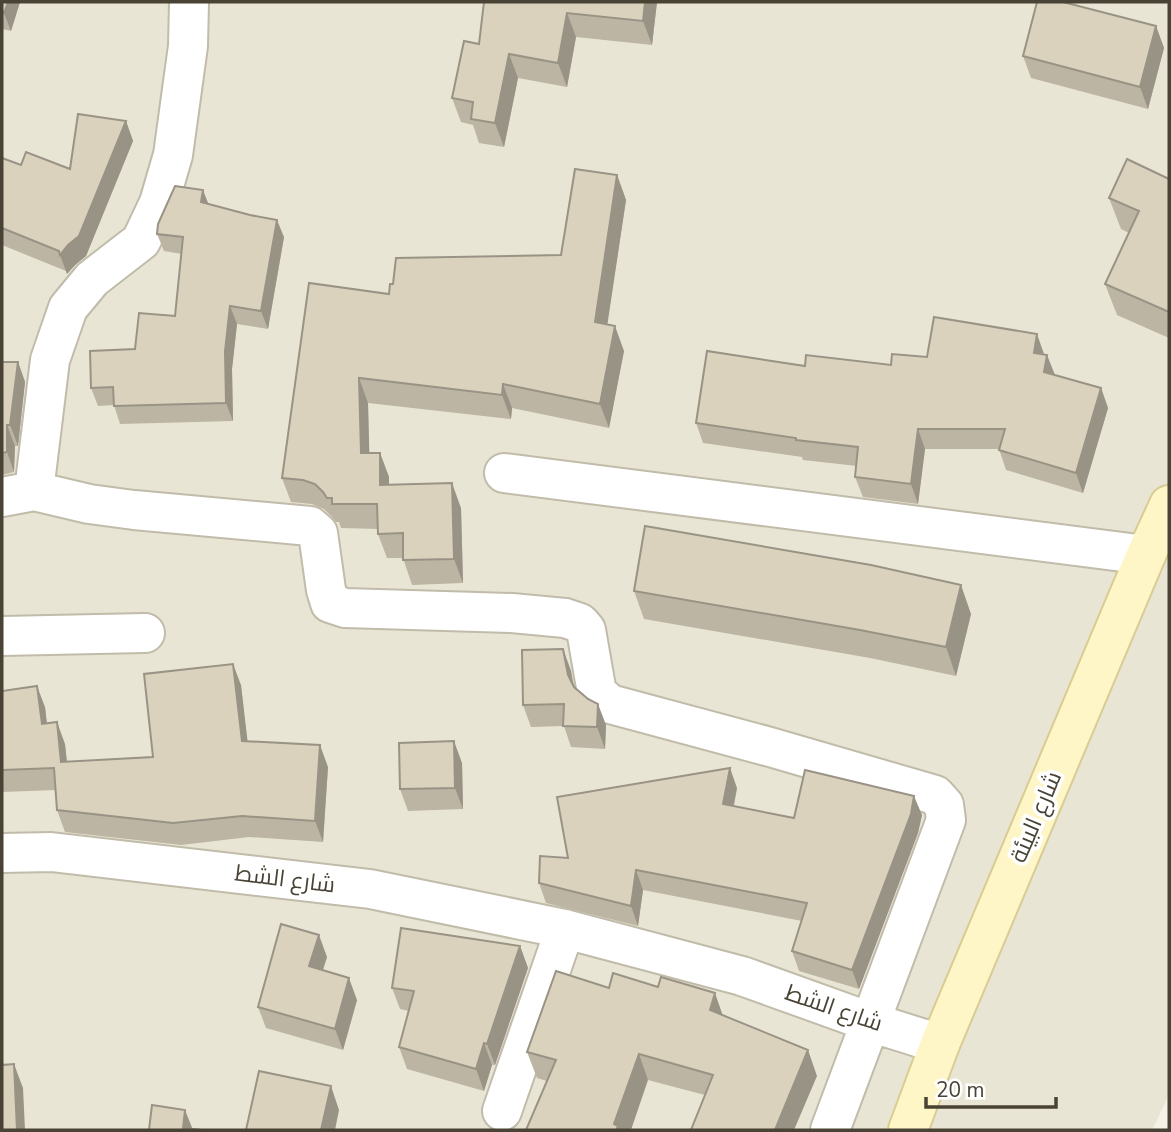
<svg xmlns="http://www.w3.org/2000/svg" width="1171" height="1132" font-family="'Nunito Sans',Cairo,sans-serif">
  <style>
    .residential { fill: #e9e5d5 }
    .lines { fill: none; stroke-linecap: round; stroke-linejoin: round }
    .street-casing { stroke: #c1bba9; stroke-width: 42 }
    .secondary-casing { stroke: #d9cc93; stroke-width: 42 }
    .street { stroke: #fff; stroke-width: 38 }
    .secondary { stroke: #fff6c7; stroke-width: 38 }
    .wall { fill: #bcb5a3 }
    .shaded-wall { fill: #999385 }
    .building { fill: #dbd2be; stroke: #999385; stroke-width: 2 }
    .labels { text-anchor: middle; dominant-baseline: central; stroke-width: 7; stroke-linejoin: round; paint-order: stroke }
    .street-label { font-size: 23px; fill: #494335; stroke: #fff }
  </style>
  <rect width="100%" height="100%" fill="#f5f2e7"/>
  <path class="residential" d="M2,2h1167v1093l-17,35h-1150z"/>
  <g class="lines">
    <g class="street-casing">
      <path id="street" d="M504,473l642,82
        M34,491l55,13 45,6 176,16 8,7 8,57 4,13 15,5 167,5 53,5 15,5 6,7 11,63 13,11 160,43 165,48 9,10 2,15 -116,310
        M2,497l32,-6 16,-131 18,-52 24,-29 49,-38 18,-38 14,-48 15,-109 1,-44
        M2,636l143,-3
        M2,853l49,-1 319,37 195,40 177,47 128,46 70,22
        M502,1111l63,-182"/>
    </g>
    <g class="secondary-casing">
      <path id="secondary" d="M908,1130l32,-86 206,-489 23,-50"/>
    </g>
    <use href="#street" class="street"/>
    <use href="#secondary" class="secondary"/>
  </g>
  <path class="wall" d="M2,2h18l-9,29 -9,-2z
    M484,2h173l-5,43 -76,-8 -9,50 -49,-9 -14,69 -25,-4 -6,-18 -12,-3 -9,-24 27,-54z
    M1156,26l8,22 -16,61 -117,-31 -8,-22z
    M126,121l7,20 -47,115 -11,9 -8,9 -1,-3 -64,-26v-87l19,7 49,4z
    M617,175l9,25 -19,124 17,27 -15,77 -97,-20 -1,11 -143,-16 1,50h11l9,24v8l72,23 2,75 -51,2 -9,-27h-16l-9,-24v-5l-37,-1 -2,-6h-3l-4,-5 -8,-8 -12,-5 -21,-2 -9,-24 107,-184 4,-10 168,-29z
    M1169,179v159l-52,-23 -12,-31 24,-51 -8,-4 -12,-31z
    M208,204l76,33 -16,92 -31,-5 -5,45 1,52 -113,3 -6,-19 -16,1 -7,-18 84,-72 7,-62 -18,-3 -7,-17z
    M1044,354l10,21 47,13 7,20 -25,85 -77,-23 -7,-21h-74l-7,55 -55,-7 -8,-20 2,-11 -54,-6 -1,-3 -99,-14 -7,-20 109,-57 86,-1 36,-8z
    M2,362h16l7,20 -7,64h-3l-1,26 -12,3z
    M634,591l337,23 -15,62 -86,-18 -226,-39z
    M563,649l8,22 3,15 32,39 -1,24 -34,-2 -7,-21 -33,1 -8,-22z
    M241,685l6,56 81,26 -5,75 -74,-5 -68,8 -116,-13 -8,-22 -1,-20 -54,2v-101l43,16 2,16 18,21 2,18 86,-5z
    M462,763l1,46 -55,2 -8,-22z
    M737,788l-3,18 60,12 128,-3 -4,18 -59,156 -60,-18 -7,-20 10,-30 -159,-31 -5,36 -92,-23 -7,-20 29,-25z
    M520,946l8,22 -33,97h-3l-8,26 -77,-22 -8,-22 10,-36 -9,-2 -8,-21z
    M327,957l-4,13 34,30 -14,50 -77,-22 -8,-21z
    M609,988l113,27 95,61 -112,19 -57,-15 -101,1 -10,-3 -10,-26z"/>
  <path class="shaded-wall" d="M8,2h12l-9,29 -7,-18z
    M645,2h12l-5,43 -9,-24z
    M567,13l9,24 -9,50 -9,-24z
    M1156,26l8,22 -16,61 -8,-22z
    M509,54l9,24 -14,69 -9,-24z
    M126,121l7,20 -47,115 -11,9 -8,9 -7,-19z
    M617,175l9,25 -22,147 -9,-25z
    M203,190l7,18 -9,-6z
    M277,220l7,17 -16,92 -7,-18z
    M230,306l7,18 -5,45 1,52 -7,-18 -1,-52z
    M615,326l9,25 -15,77 -9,-24z
    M1037,334l7,20 -10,-1z
    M1047,355l8,20 -4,17 -7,-20z
    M18,362l7,20 -7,64 -8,-21z
    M359,378l9,25 2,75 -9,-25z
    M503,384l9,24 -1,11 -9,-24z
    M1101,388l7,20 -25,85 -7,-20z
    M7,425l8,21 -1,26 -7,-20z
    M918,429l7,20 -7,55 -7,-20z
    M380,453l9,24v33l-9,-25z
    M452,483l9,25 2,75 -9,-24z
    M961,585l10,29 -15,62 -10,-29z
    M563,649l8,22 4,26 -7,-22z
    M233,664l8,21 9,77 -8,-21z
    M37,686l8,21 4,38 -7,-21z
    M598,704l8,21 -1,24 -8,-22z
    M57,722l8,22 4,39 -8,-21z
    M454,741l8,22 1,46 -8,-21z
    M320,745l8,22 -5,75 -8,-21z
    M730,768l7,20 -7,35 -7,-19z
    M914,796l8,19 -4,18 -59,156 -7,-19z
    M636,870l7,20 -5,36 -7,-20z
    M319,935l8,22 -10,31 -8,-22z
    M520,946l8,22 -33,97 -8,-21z
    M349,978l8,22 -14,50 -8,-21z
    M715,993l9,26 -14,-9z
    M484,1043l8,22 -8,26 -8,-22z
    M808,1050l9,26 -23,54h-19z
    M639,1054l9,26 -17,50h-15l-2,-6z
    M14,1064l9,24 2,42h-8z
    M331,1086l8,24 -4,20h-14z
    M185,1110l8,20 -10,-2z"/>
  <path class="building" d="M2,2h6l-4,11 -2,-1z
    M484,2h161l-2,19 -76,-8 -9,50 -49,-9 -14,69 -24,-4 2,-17 -21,-4 12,-57 15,3z
    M1037,2h26l93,24 -16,61 -117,-31z
    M78,114l48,7 -47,115 -11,9 -8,10 -1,-4 -57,-23v-70l19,7 5,-13 44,17z
    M1127,159l42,20v133l-64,-28 34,-73 -30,-13z
    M575,169l42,6 -22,147 20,4 -15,78 -97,-20 -1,11 -143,-17 2,75h19v32l72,-2 2,76 -51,1v-27l-25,1 -1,-30h-45v-6h-5l-4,-6 -8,-8 -12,-4 -21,-2 27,-195 80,11 1,-10h3l3,-26 165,-3z
    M175,186l28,4 -2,12 49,13 27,5 -16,91 -31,-5 -5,45 1,52 -112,3 -1,-19 -22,1 -1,-37 45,-2 4,-36 36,3 8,-79 -26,-3 1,-10z
    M934,317l103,17 -3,19 13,2 -3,17 57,16 -25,85 -77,-23 6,-21h-87l-7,55 -56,-7 3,-30 -62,-7v-2l-100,-15 11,-72 98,15 1,-11 85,10 1,-11 35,3z
    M2,362h16l-8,63h-3v27l-5,1z
    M645,526l226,39 90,20 -15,62 -86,-17 -226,-39z
    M563,649l5,26 6,12 14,12 10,5 -1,23 -34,-1 1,-22 -41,1 -1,-55z
    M233,664l9,77 78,4 -5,76 -73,-5 -69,7 -116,-13 -3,-42 -52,2v-79l35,-5 5,38 15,-2 4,40 92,-5 -9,-83z
    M454,741l1,47 -55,1 -1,-46z
    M730,768l-7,36 71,14 11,-48 109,26 -3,18 -59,156 -60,-19 15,-48 -171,-33 -5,36 -92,-23 1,-27 28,2 -11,-61z
    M281,924l38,11 -10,31 40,12 -14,51 -77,-22z
    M401,928l119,18 -33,98 -3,-1 -8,26 -77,-22 15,-56 -22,-3z
    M556,971l53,17 4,-15 45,14 3,-10 54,16 -5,17 98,40 -33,80h-84l22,-55 -74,-21 -25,70 4,2 -2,4h-90l30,-70 -29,-8z
    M14,1064l3,66h-15v-65z
    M259,1071l72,15 -10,44h-75z
    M152,1105l33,5 -2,18 19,2h-53z"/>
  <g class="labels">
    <g class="street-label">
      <text transform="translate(1036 817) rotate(-67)">شارع البيئة</text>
      <text transform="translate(285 879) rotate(7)">شارع الشط</text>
      <text transform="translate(834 1008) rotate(19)">شارع الشط</text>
    </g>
  </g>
  <rect width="1171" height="1132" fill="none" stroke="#494335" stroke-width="7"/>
  <path d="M926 1097v10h130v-10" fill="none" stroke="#494335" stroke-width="3.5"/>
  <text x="936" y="1097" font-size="21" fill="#494335" stroke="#ffffff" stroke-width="5" paint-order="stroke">20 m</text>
</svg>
